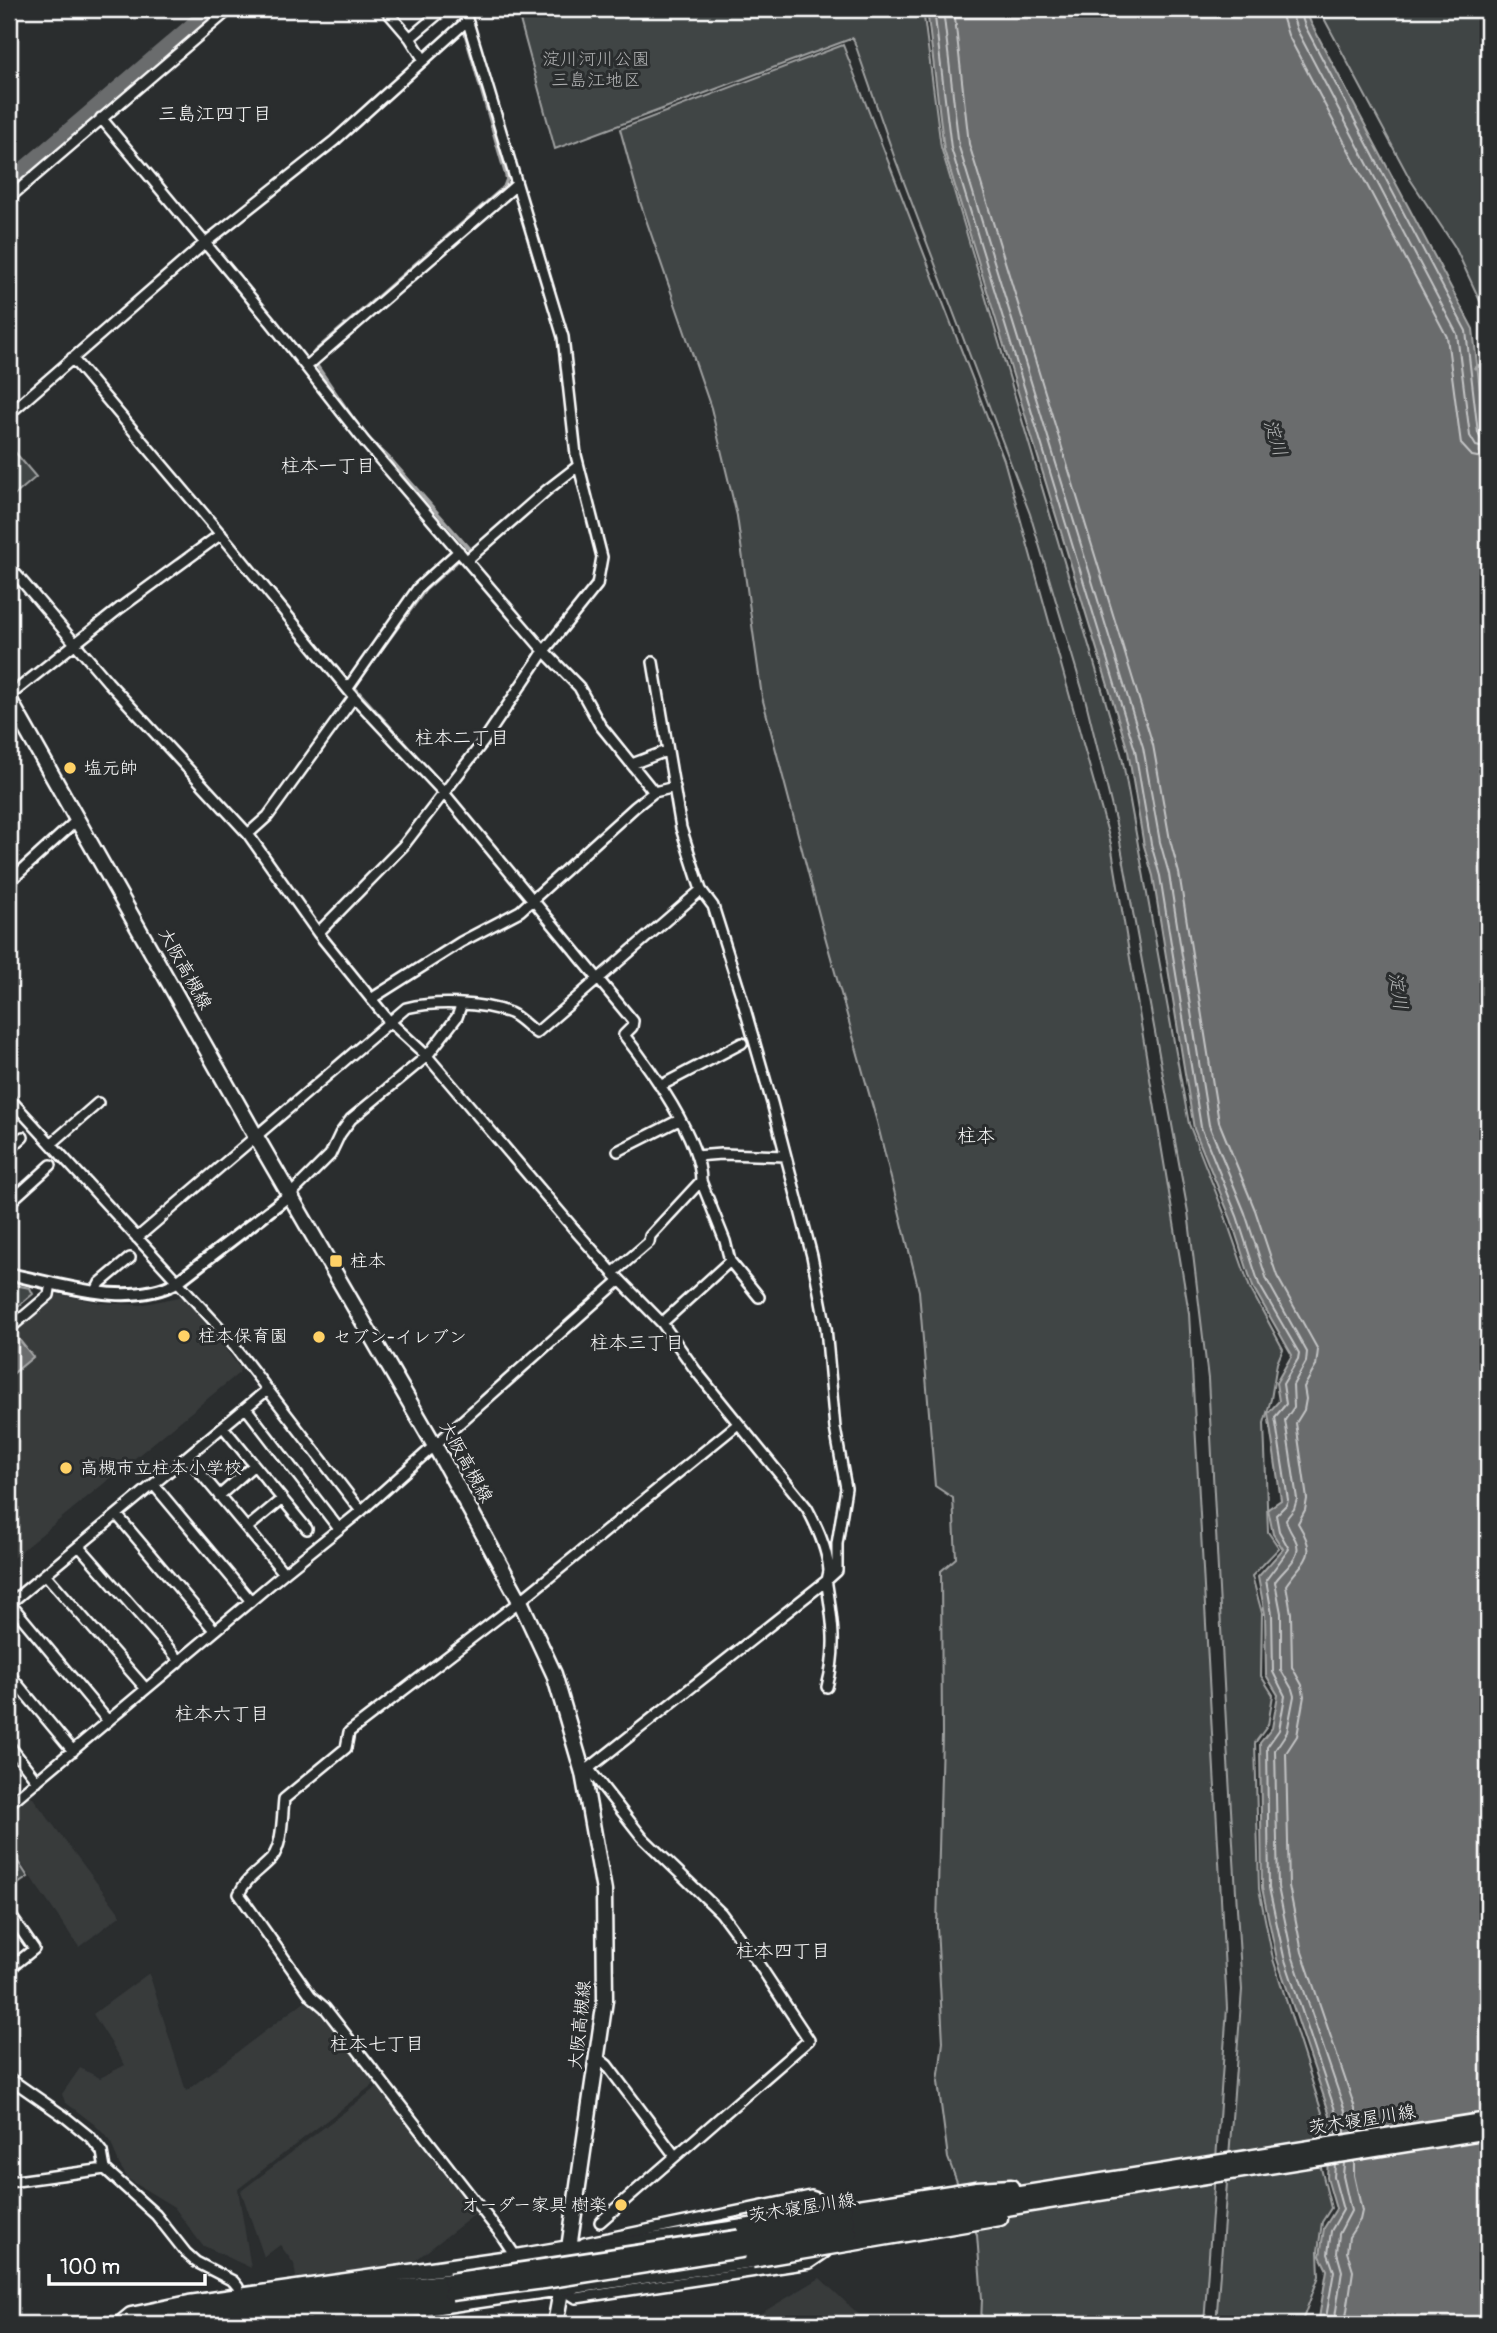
<svg xmlns="http://www.w3.org/2000/svg" width="1497" height="2333" font-family="Pangolin,'Klee One',sans-serif">
  <style>
    .built { fill: #373a3b }
    .green { fill: #414445; stroke: #a0a2a2; stroke-width: 2 }
    .water { fill: #6a6c6d; stroke: #a6a7a7; stroke-width: 2 }
    .lines { fill: none; stroke-linecap: round; stroke-linejoin: round }
    .shore { stroke: #c3c4c5; stroke-width: 2 }
    .stream { stroke: #a6a7a7; stroke-width: 3.5 }
    .river { stroke: #6a6c6d; stroke-width: 19 }
    .minor-casing { stroke: #fff; stroke-width: 14 }
    .tertiary-casing { stroke: #fff; stroke-width: 16 }
    .primary-casing { stroke: #fff; stroke-width: 19 }
    .minor { stroke: #2a2d2e; stroke-width: 9 }
    .tertiary { stroke: #2a2d2e; stroke-width: 10 }
    .primary { stroke: #2a2d2e; stroke-width: 14 }
    .primary-bridge-casing { stroke: #fff; stroke-width: 19; stroke-linecap: butt }
    .primary-bridge { stroke: #2a2d2e; stroke-width: 14 }
    .poi-dot { fill: #ffd166; stroke: #2a2d2e; stroke-width: 2.5 }
    .labels { text-anchor: middle; dominant-baseline: central; stroke-width: 6; stroke-linejoin: round; paint-order: stroke }
    .park-label { font-size: 18px; fill: #b3b4b5; stroke: #2a2d2e }
    .poi-label { font-size: 18px; fill: #fff; stroke: #2a2d2e; text-anchor: start }
    .street-label { font-size: 18px; fill: #fff; stroke: #2a2d2e }
    .neighbourhood-label { font-size: 19px; fill: #fff; stroke: #2a2d2e }
    .water-label { font-size: 19px; font-style: italic; fill: #b4b6b6; stroke: #2a2d2e }
  </style>
  <rect width="100%" height="100%" fill="#2a2d2e"/>
  <filter id="ink" filterUnits="userSpaceOnUse"><feTurbulence type="fractalNoise" baseFrequency=".0143" numOctaves="2"/><feDisplacementMap in="SourceGraphic" scale="14" xChannelSelector="R" yChannelSelector="G"/><feConvolveMatrix kernelMatrix="1 2 1 2 8 2 1 2 1" color-interpolation-filters="sRGB"/></filter>
  <g filter="url(#ink)">
    <path class="built" d="M58,1294l43,9 39,2 44,-9 56,72 -1,5 -230,188v-225z
      M30,1794l91,121 -42,32 -70,-101v-36z
      M149,1973l37,118 120,-91 15,10 54,73 -137,106 13,79 -49,-23 -28,-38 -46,-28 -9,-15 -9,-24 -15,-15 -30,-23 -3,-8 18,-26 20,10 25,-13 -32,-51z
      M378,2086l100,126 -66,51 -116,15 -2,-14 -14,-19 -16,12 -23,-66z
      M820,2278l49,46h-126z"/>
    <path class="green" d="M517,9h406l18,138 181,610 67,367 35,89 26,75 33,61 -6,14 -6,36 -7,24 4,109 11,16 -27,28 10,37 -1,63 12,19 -5,30 -13,18 4,146 14,70 51,160 -3,49 10,40 -9,14 -4,29 1,25 -18,48h-85l26,-334 -14,-229 -20,-382 -20,-167 -69,-376 -33,-134 -56,-188 -136,-358 -41,-118 -298,111z
      M1319,9h169v302l-8,-10 -25,-54 -45,-68z
      M843,45l161,415 107,384 78,469 38,695 -23,316h-223l1,-25 -5,-64 -29,-77 -10,-76 5,-40 -6,-116 5,-190 -1,-165 15,-13 -3,-60 -18,-12 -16,-195 -42,-169 -56,-200 -59,-225 -25,-181 -26,-108 -71,-206 -20,-73z
      M9,445l27,32 -27,23z
      M9,1284l21,4 3,6 -24,20z
      M9,1848l19,29 -19,13z"/>
    <path class="water" d="M927,9h378l6,14 162,306 15,132v1863h-170l9,-54 -7,-14 4,-28 12,-19 -9,-31 3,-63 -53,-156 -15,-71 -2,-145 12,-15 6,-33 -12,-20 -1,-61 -7,-37 25,-28 -10,-15 -5,-25 13,-9 -13,-87 11,-12 -3,-18 16,-28 -39,-68 -22,-68 -37,-90 -41,-253 -9,-30 -16,-95 -184,-601z
      M18,1338l15,19 -24,20v-32z"/>
    <g class="lines">
      <path class="shore" d="M934,9l17,139 184,602 16,94 9,32 41,251 36,89 22,68 40,69 -1,6 -15,25 3,20 -11,13 13,83 -2,5 -10,10 3,16 10,18 -23,31 6,34 1,58 12,24 -6,34 -12,17 2,141 15,69 52,156v22
        M943,9l16,138 184,600 17,95 9,32 40,251 36,88 22,67 40,72 -1,10 -13,23 1,22 -9,13 12,79 -3,10 -8,10c1,8 5,13 9,20 10,18 -12,30 -20,43l6,31v57l11,19 2,7 -7,36 -12,18 3,137 14,68 53,156v23
        M954,9l15,135 184,601 17,95 9,33 40,249 36,88 22,66 41,74 -2,16 -12,21 2,12 -2,11 -8,13 11,76 -2,11 -7,13c21,35 7,34 -12,62l5,28 1,54 10,18 2,11 -7,40 -11,17 3,133 13,66 53,156v24
        M1280,9l8,26 159,302 14,107 11,12 16,3
        M1290,9l7,21 160,304 13,102 6,10 12,3
        M1299,9l6,17 161,305 12,102 3,6 7,1
        M1325,2324l9,-53 -6,-17 3,-23 12,-21 -9,-33 1,-13
        M1334,2324l8,-53 -5,-18 2,-19 12,-23 -8,-35 1,-13
        M1345,2324l8,-53 -6,-19 2,-15 11,-17 2,-9 -8,-36v-14"/>
      <path class="stream" d="M1475,368l13,-7
        M413,752l-59,-65 71,-97 45,-40 -79,-90 -28,-27 -52,-76 4,-6 189,-164 3,-8 -49,-170"/>
      <path class="river" d="M9,184l205,-175"/>
      <g class="minor-casing">
        <path id="minor" d="M211,9l8,9
          M385,9l25,29 14,22
          M464,9l99,328 13,118 26,102 -5,28 -53,66 -61,91 -79,103 -86,88 71,88 38,35 148,174 38,43 49,50 34,48 111,137c10,19 20,40 22,62 0,5 -3,10 -2,15 6,38 10,65 0,102
          M410,38l34,-29
          M101,118l169,203 95,121 179,209 35,36 21,38 54,67
          M9,198l221,-189
          M72,358l157,186 125,153 90,96 189,228 -1,6 -8,8c26,33 77,105 77,146l-51,55 -1,6 -36,31
          M306,367l210,-182
          M9,414l196,-171 129,-102 133,-120
          M467,560l80,-70 31,-24
          M9,566l99,116 140,152 70,99
          M348,688l70,-100 41,-37
          M9,696l111,-88 101,-74
          M632,764l34,-13
          M248,834l20,-18 86,-119
          M9,882l68,-62
          M371,999l90,-57 59,-31 115,-104 19,-15 21,-5
          M660,1086l82,-43
          M9,1098l212,231 140,182
          M51,1144l47,-41
          M9,1150l14,-13
          M618,1151l61,-31
          M696,1156l25,-2 65,2
          M701,1181l24,60 5,20 29,36
          M291,1194l39,-39 10,-21 11,-15 76,-63 30,-39 4,-11
          M9,1203l42,-38
          M137,1238l269,-230c29,-7 75,-6 104,5 9,4 18,14 26,20l165,-143
          M96,1291l4,-8 30,-25
          M662,1323l68,-62
          M9,1329l40,-34 2,-12
          M246,1408l93,121
          M223,1427l84,102
          M187,1457l97,116
          M154,1485l97,116
          M219,1496l35,-31
          M117,1515l98,116
          M247,1528l35,-29
          M79,1546l101,115
          M45,1574l101,115
          M9,1602l99,119
          M9,1604l258,-214
          M9,1674l64,77
          M9,1745l28,36
          M588,1768l54,69 79,76 37,50 51,77 -209,182
          M583,1773l243,-192 11,-10v-27l9,-56 -11,-60 -9,-100 -14,-72 -40,-153 -31,-108 -28,-89 -12,-16 -20,-62 -28,-166
          M9,1804l275,-231 77,-62 259,-231
          M9,1913l25,36 -25,20
          M597,2057l10,8 68,91
          M9,2078l56,39 26,21 11,14 3,17 51,46 30,38 10,9 37,19 5,6 2,9
          M9,2182l96,-13
          M584,2243l227,-47 6,2 4,20
          M516,2257l-14,-21 -177,-228 -14,-12 -72,-102c7,-16 21,-23 33,-36 11,-14 10,-42 12,-59l62,-51 3,-16 171,-131 218,-177
          M561,2289l15,9 234,-35 16,-11 -1,-7"/>
      </g>
      <g class="tertiary-casing">
        <path id="tertiary" d="M9,1274c51,10 120,35 168,8l114,-88"/>
      </g>
      <g class="primary-casing">
        <path id="primary" d="M9,699l246,436 180,311 85,155 34,73 29,99 21,118 1,109 -36,248 -14,76
          M845,2209l132,-20 34,-2
          M848,2221l640,-101
          M850,2233l638,-102
          M853,2243l147,-25
          M145,2321l305,-40
          M120,2324l11,-9 58,-12 327,-46 53,-9 45,-2 130,-19
          M220,2324l231,-31
          M316,2324l436,-64"/>
      </g>
      <use href="#minor" class="minor"/>
      <use href="#tertiary" class="tertiary"/>
      <use href="#primary" class="primary"/>
      <g class="primary-bridge-casing">
        <path id="primary-bridge" d="M744,2227l101,-18
          M752,2260l101,-17
          M450,2281l398,-60
          M451,2293l93,-12 306,-48"/>
      </g>
      <use href="#primary-bridge" class="primary-bridge"/>
    </g>
  </g>
  <g class="poi-dot">
    <circle cx="70" cy="768" r="7"/>
    <rect x="329" y="1254" width="14" height="14" rx="3.5"/>
    <circle cx="184" cy="1336" r="7"/>
    <circle cx="319" cy="1337" r="7"/>
    <circle cx="66" cy="1468" r="7"/>
    <circle cx="621" cy="2205" r="7"/>
  </g>
  <g class="labels">
    <g class="park-label">
      <text x="596" y="59">淀川河川公園<tspan x="596" dy="21">三島江地区</tspan></text>
    </g>
    <g class="poi-label">
      <text x="84" y="768">塩元帥</text>
      <text x="350" y="1261">柱本</text>
      <text x="198" y="1336">柱本保育園</text>
      <text x="333" y="1337">セブン-イレブン</text>
      <text x="80" y="1468">高槻市立柱本小学校</text>
      <text x="607" y="2205" text-anchor="end">オーダー家具 樹楽</text>
    </g>
    <g class="street-label">
      <text transform="translate(185 969) rotate(61)">大阪高槻線</text>
      <text transform="translate(466 1462) rotate(61)">大阪高槻線</text>
      <text transform="translate(580 2025) rotate(-84)">大阪高槻線</text>
      <text transform="translate(1362 2120) rotate(-9)">茨木寝屋川線</text>
      <text transform="translate(802 2208) rotate(-9)">茨木寝屋川線</text>
    </g>
    <g class="neighbourhood-label">
      <text x="215" y="114">三島江四丁目</text>
      <text x="328" y="466">柱本一丁目</text>
      <text x="462" y="738">柱本二丁目</text>
      <text x="976" y="1136">柱本</text>
      <text x="637" y="1343">柱本三丁目</text>
      <text x="222" y="1714">柱本六丁目</text>
      <text x="783" y="1951">柱本四丁目</text>
      <text x="377" y="2044">柱本七丁目</text>
    </g>
    <g class="water-label">
      <text transform="translate(1275 438) rotate(72)">淀川</text>
      <text transform="translate(1398 991) rotate(81)">淀川</text>
    </g>
  </g>
  <rect width="1497" height="2333" fill="none" stroke="#2a2d2e" stroke-width="35"/>
  <rect x="18" y="18" width="1462" height="2298" fill="none" stroke="#fff" stroke-width="2.5" filter="url(#ink)"/>
  <path d="M49 2274v10h156v-10" fill="none" stroke="#ffffff" stroke-width="3.5"/>
  <text x="60" y="2274" font-size="21" fill="#ffffff" stroke="#2a2d2e" stroke-width="5" paint-order="stroke">100 m</text>
</svg>
